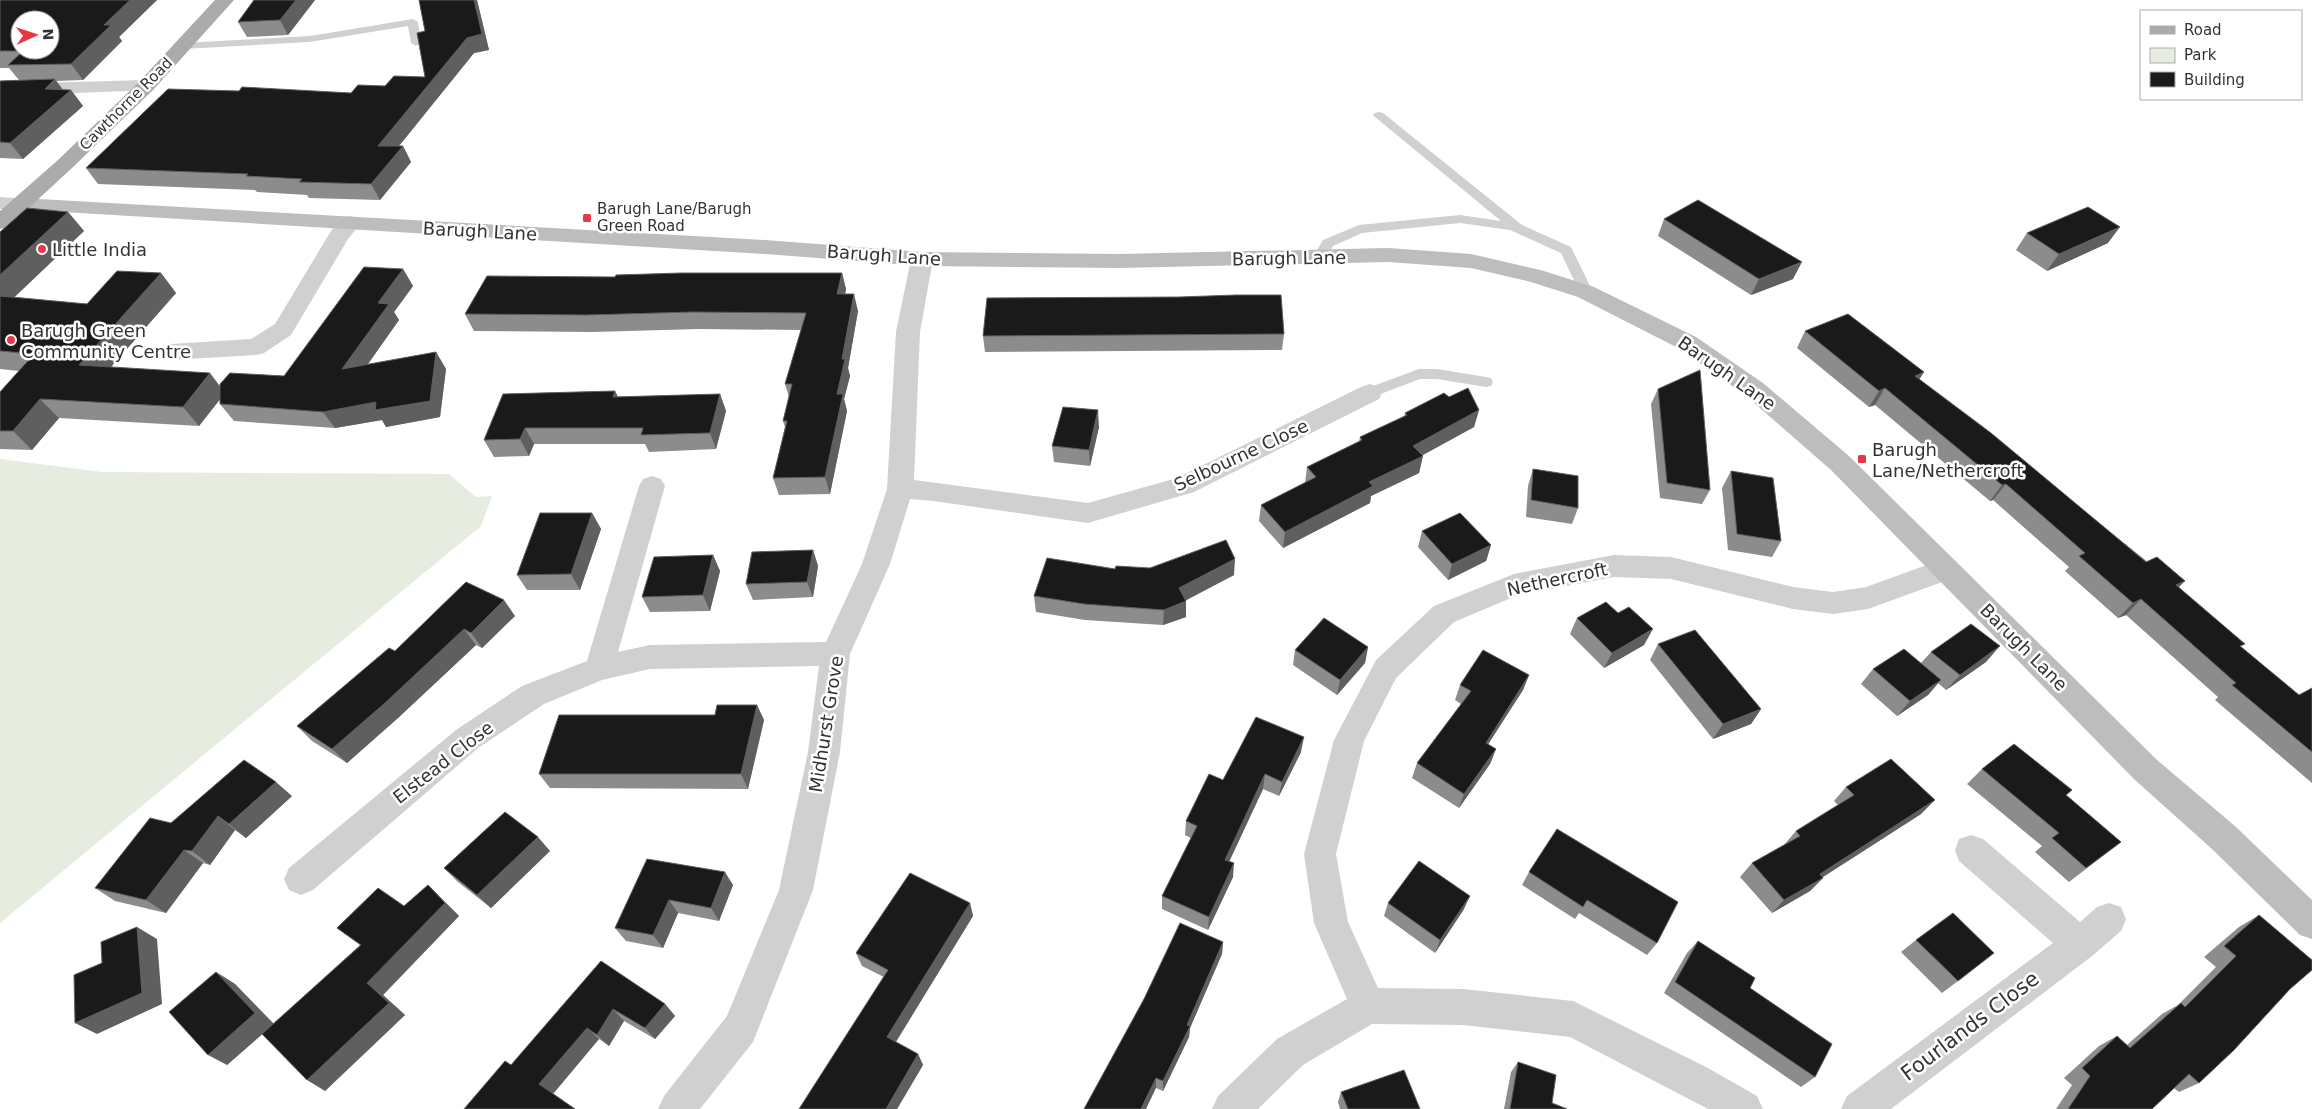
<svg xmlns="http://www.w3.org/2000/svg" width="2312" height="1109" font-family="'DejaVu Sans',sans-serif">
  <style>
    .green { fill: #e6ecdf }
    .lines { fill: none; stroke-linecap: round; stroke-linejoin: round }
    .service { fill: #d0d0d0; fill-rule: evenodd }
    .minor { fill: #d0d0d0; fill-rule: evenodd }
    .tertiary { fill: #d0d0d0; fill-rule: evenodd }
    .secondary { fill: #bdbdbd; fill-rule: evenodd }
    .primary { fill: #ababab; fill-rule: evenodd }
    .wall { fill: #8c8c8c }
    .shaded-wall { fill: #5f5f5f }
    .building { fill: #1a1a1a; stroke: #5f5f5f; fill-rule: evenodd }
    .poi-dot { fill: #e63946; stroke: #fff; stroke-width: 2 }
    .labels { text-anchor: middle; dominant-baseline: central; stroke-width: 5; stroke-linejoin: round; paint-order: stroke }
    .far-street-label { font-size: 15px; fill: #333; stroke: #fff }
    .far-poi-label { font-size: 15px; fill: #333; stroke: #fff; text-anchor: start }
    .street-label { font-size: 18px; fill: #333; stroke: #fff }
    .poi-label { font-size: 18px; fill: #333; stroke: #fff; text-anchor: start }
    .near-street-label { font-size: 21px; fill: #333; stroke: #fff }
  </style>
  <rect width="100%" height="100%" fill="#fff"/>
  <path class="green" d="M0,459l102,13 347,2 27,23 16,-1 -11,30 -481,397z"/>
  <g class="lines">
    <path class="service" d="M413,19l5,3 3,21 -5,3 -5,-3 -3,-17 -98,16 -127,7 -5,-3 5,-3 127,-7z
      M1379,112l4,1 139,112 49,22 22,45 -2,3h-10l-20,-42 -51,-23 -50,-7 -98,10 -29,13 -8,14h-10l-2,-3 10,-17 36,-15 101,-10 41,6 -126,-104 -2,-2 2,-2z
      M1419,369h18l49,8 5,1 2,4 -2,4 -5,1 -49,-8h-17l-50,19 -5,-1 -2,-4 2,-4z"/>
    <path class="minor" d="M146,80l7,2 3,4 -3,4 -153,6v-12z
      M350,216l8,2 3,5 -13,16 -57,96 -27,18 -8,2 -85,5 -8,-2 -4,-6 4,-6 8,-2 80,-5 24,-15 56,-93 11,-13z
      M922,252l8,2 3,5 -13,73 -6,148 174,23 89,-25 184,-91 9,-3 9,3 3,6 -3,6 -185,93 -106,31 -155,-22 -23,-2 -20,65 -40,90 -10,98 -27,138 -60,152 -53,67h-42l6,-13 63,-80 52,-126 29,-138 11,-86 -169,3 -48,11 -58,24 -66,44 -165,142 -12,5 -12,-5 -5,-11 5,-11 167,-138 66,-44 65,-25 52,-175 4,-7 9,-3 9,3 4,7 -47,166 32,-7 176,-3 36,-78 25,-75 9,-157 15,-73 3,-5z
      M1614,555l57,2 122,30 40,5 33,-5 80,-29 10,3 4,8 -4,8 -88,32 -35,5 -40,-5 -122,-30 -57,-2 -96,18 -64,27 -58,56 -32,63 -28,113 12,68 30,66 85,1 110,12 133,66 51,29 6,13h-55l-138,-72 -107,-12 -91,-1 -69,41 -45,44h-46l6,-13 59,-57 70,-40 -33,-76 -10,-69 30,-114 42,-80 58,-54 80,-32z
      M1971,835l12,4 97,83 17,-15 12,-4 12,4 5,12 -5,12 -29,25 -201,153h-50l6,-13 206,-153 -94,-82 -4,-11 4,-11z"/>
    <path class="tertiary" d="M0,197l29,2 3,5 -3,5 -8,1 -21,-1z"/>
    <path class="secondary" d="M21,198l744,42 157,12 197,2 269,-6 83,6 73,17 50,16 102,50 67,46 86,73 308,304 79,67 76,73v39l-12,-4 -88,-86 -77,-69 -304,-310 -86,-75 -65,-46 -102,-52 -47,-15 -60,-14 -83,-6 -269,6 -197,-2 -157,-12 -752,-45 -3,-5 3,-5z"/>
    <path class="primary" d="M215,0h19l-81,90 -81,78 -64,59 -8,2v-18l58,-51 81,-78z"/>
  </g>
  <path class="wall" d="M0,0h157l-38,37 3,4 -39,39 -27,1 7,9h8l12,16 -60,53 -23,-1v-77l19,-1 -10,-12h-9z
    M254,0h61l-27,35 -41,2 -9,-15z
    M419,0h58l12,50 -15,3 -75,93h4l8,16 -31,38 -71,-2 -2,-3 -50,-3 -2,-2 -157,-6 -12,-16 265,-75 74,-16v-46z
    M68,212l16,19 -70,66 73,7 74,-31 15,20 -65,74 109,19 64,-10 119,-107 10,17 -19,26 5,8 -31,44 68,-12 10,17 -6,48 -54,10 -4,-7 -47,8 -101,-7 -14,-17v-5l-21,27 -140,-8 -27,32 -32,-1v-57l19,-21 -19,-2v-137z
    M1664,219l129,60 -42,16 -93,-59z
    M2027,233l81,10 -61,28 -31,-21z
    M842,273l4,16 -1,5 13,17 -10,57 2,8 -6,23 3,12 -17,83 -51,1 -6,-17 12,-51 -2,-6 6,-24 -4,-13 16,-54 -102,-1 -106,3 -119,-1 -9,-17 150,-37z
    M1179,297l105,37 -2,16 -297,2 -2,-16z
    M1805,331l119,41 -5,7 260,208 62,60 58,48 13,-7v95l-97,-83 3,-3 -92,-82 -8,3 -53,-47 4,-4 -76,-67 -3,1 -115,-96 -6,2 -72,-59z
    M1658,389l52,101 -8,14 -42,-6 -9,-94z
    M615,391l3,6 102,-3 6,17 -10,38 -67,3 -4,-8h-111l-5,12 -35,1 -10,-17z
    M1449,397l30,13 -5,17 -51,28 -4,18 -48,23 -1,7 -87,45 -24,-27 2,-16 44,-22 2,-16 52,-25 1,-5 44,-20 1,-4z
    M1099,427l-9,39 -36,-4 -2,-16z
    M1533,469l45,39 -6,16 -46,-7 2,-31z
    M1731,471l50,70 -9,16 -44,-7 -6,-62z
    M592,513l9,16 -21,61h-53l-10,-15z
    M1422,531l69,14 -5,16 -38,19 -30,-33z
    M813,550l5,16 -5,31 -60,3 -7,-16z
    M713,555l7,16 -10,40 -60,1 -8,-15z
    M1115,569l119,6 -48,25v17l-23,8 -78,-5 -49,-8 -2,-16z
    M466,582l49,34 -33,32 -6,-3 -78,73 -51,45 -35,-22 -15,-15 98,-75z
    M1577,618l67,27 -40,23 -34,-34z
    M1658,644l103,65 -10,15 -38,15 -63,-79z
    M1368,647l-3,16 -28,32 -44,-30 2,-15z
    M1931,652l55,10 -40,28 -8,-7 -10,12 -31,21 -36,-32 12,-15 48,-6z
    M1529,675l-6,15 -35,54 8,5 -6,15 -31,44 -47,-30 5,-15 44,-59 -6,-4 5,-15z
    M757,705l7,15 -16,69 -198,-1 -11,-14z
    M1301,752l-22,44 -16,-7 -34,72 4,16 -25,53 -46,-21v-13l29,-58 -6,-3 1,-14 37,-41z
    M1982,769l84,26 55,47 -52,40 -34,-30 7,-6 -75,-62z
    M1846,787l75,27 -98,63 -13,14 -38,22 -32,-36 12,-14 32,-18 12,-14 42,-26 -4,-4z
    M292,796l-46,42 -11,-8 -25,35 -7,-2 -37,50 -51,-12 -20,-13 76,-65z
    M1557,829l100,114 -10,12 -68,-42 -4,6 -53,-34 7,-13z
    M550,851l-59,57 -33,-26 -14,-14z
    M647,859l86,26 -14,36 -41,-8 -15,35 -37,-7 -11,-13z
    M428,885l31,31 -76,79 22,20 -80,76 -63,-57 -35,31 -11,-93 19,12 38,40 87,-79 -23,-17 67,-22z
    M970,903l3,13 -77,126 22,12 5,11 -26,44 -13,-132 -22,-11 -6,-13z
    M1388,903l76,6 -29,44 -51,-37z
    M2259,915l31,74 -91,94 -20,9 -5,-4 -22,21h-96l16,-24 -8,-7 35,-32 18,-10 10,9 35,-31 16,-9 38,-38 -12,-10 35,-30z
    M1916,940l42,41 -16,12 -41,-41z
    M1698,941l52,47 65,89 -14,10 -137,-94 23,-40z
    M1223,942l-1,12 -32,74 -1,9 -26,54 -7,-3 -72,21z
    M601,961l64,43 10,12 -20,23 -31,-18 -15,25 -10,-7 -46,55 -42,-29z
    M1518,1062l34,41 15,6h-63l7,-37z
    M1341,1092l79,17h-80l-2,-7z"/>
  <path class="shaded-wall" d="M130,0h27l-38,37 3,4 -39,39 -12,-16 33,-39z
    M296,0h19l-27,35 -8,-15z
    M474,0h3l12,50 -15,3 -88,109 -8,-16 89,-108z
    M55,79l11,15 5,-4 12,16 -60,53 -13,-16 35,-54z
    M403,146l8,16 -31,38 -9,-16z
    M68,212l16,19 -84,80v-36z
    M2120,227l-12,16 -61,28 12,-17z
    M1802,262l-9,17 -42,16 8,-16z
    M403,269l10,17 -19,26 5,8 -46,65 -11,-16 36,-66z
    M161,273l15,20 -80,91 -17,-19z
    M842,273l4,16 -4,22 -5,-17z
    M854,294l4,17 -10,57 2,8 -6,23 3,12 -17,83 -5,-17 17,-118z
    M436,352l10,17 -6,48 -54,10 -4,-7 -47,8 -12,-16z
    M1924,372l-10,16 1,-12z
    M210,373l15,20 -26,33 -16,-19z
    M1885,388l-10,17 -6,2 10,-16z
    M615,391l8,16 -10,-10z
    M720,394l6,17 -10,38 -6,-16z
    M40,399l19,19 -27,32 -19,-19z
    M1098,410l1,17 -9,39 -1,-16z
    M1479,410l-5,17 -64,35 3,-16z
    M525,428l9,16 -5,12 -9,-17z
    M1423,456l-4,17 -48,23 -1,7 -87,45 2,-16 84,-50z
    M2006,484l-13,16 -3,1 12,-16z
    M592,513l9,16 -21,61 -9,-16z
    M1491,545l-5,16 -38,19 4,-16z
    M813,550l5,16 -5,31 -6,-15z
    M713,555l7,16 -10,40 -7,-16z
    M1235,559l-1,16 -55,29v-16z
    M2185,581l-15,15 6,-11z
    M2141,599l-15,16 -8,3 15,-15z
    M504,600l11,16 -33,32 -11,-15z
    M1186,601v16l-23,8 1,-15z
    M464,629l12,16 -78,73 -51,45 -15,-14z
    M1653,629l-9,16 -40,23 8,-15z
    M2000,646l-14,16 -40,28 14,-15z
    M1368,647l-3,16 -28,32 3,-15z
    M1529,675l-6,15 -43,67 6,-14z
    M1941,680l-13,15 -31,21 13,-15z
    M757,705l7,15 -16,69 -7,-15z
    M1761,709l-10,15 -38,15 10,-15z
    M1304,737l-3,15 -22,44 3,-14z
    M1496,749l-6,15 -31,44 5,-14z
    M1265,774l-2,15 -39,84 1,-13z
    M276,782l16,14 -46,42 -17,-14z
    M1935,800l-14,14 -109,70 11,-6 -13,13 -38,22 12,-13 36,-26z
    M218,816l17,14 -25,35 -18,-14z
    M538,837l12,14 -59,57 -14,-13z
    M184,850l19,13 -37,50 -20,-13z
    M1234,863l-1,14 -25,53 1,-13z
    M725,872l8,13 -14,36 -8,-13z
    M428,885l31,31 -76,79 22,20 -80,76 -18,-11z
    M1470,896l-6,13 -29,44 5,-13z
    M669,900l9,13 -15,35 -10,-13z
    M970,903l3,13 -81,132 -5,-11z
    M137,927l20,12 5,65 -65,30 -22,-11z
    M1223,942l-1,12 -32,74 -1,9 -26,54v-10z
    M216,972l19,12 39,40 -47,41 -19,-10z
    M665,1004l10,12 -20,23 -10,-11z
    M613,1009l11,12 -15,25 -12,-11z
    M587,1028l12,11 -47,56 -13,-11z
    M918,1054l5,11 -26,44h-11z
    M1156,1078v10l-10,21h-5z"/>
  <path class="building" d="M0,0h130l-26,25h7l-40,39 -63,1 15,-14h-23zM20,20h30v30h-30z
    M254,0h42l-16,20 -42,2z
    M419,0h55l8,34 -15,4 -89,108h25l-32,38 -72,-2 3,-3 -56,-3 2,-2 -162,-6 82,-79 71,2 3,-4 109,6 7,-8 27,1 9,-10 31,1 -8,-44 8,-2z
    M55,79l-10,10 26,1 -61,53 -10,-1v-61z
    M1698,200l104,62 -43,17 -95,-60z
    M2088,207l32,20 -61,27 -32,-21z
    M27,208l41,4 -68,63v-43z
    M364,267l39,2 -25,34 11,1 -47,65 94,-17 -6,49 -55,9 1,-8 -53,10 -103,-8v-20l10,-11 54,3z
    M117,271l44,2 -82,92 131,8 -27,34 -143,-8 -27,32h-13v-39l34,-38 -34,-3v-55l87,8z
    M681,273h161l-5,21h17l-12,65h3l-8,35h6l-18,83 -52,1 14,-57h-4l9,-37h-7l21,-71 -113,-1 -107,3 -121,-1 22,-38 128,1 1,-2z
    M1236,295h45l3,39 -301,2 4,-38 192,-1z
    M1848,314l76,58 -9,4 76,57 155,129 11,-5 28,24 -9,4 69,59 -5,2 59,49 13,-7v64l-80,-67 4,-2 -95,-84 -8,4 -54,-47 6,-3 -79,-69 -4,1 -117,-97 -6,3 -74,-60z
    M1700,370l10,120 -43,-7 -9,-94z
    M1468,388l11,22 -66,36 10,10 -54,26 4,4 -88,46 -24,-27 55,-28 -9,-10 55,-27 -2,-3 47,-22 -2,-2 39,-20 5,4z
    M615,391l-2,6 107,-3 -10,39 -69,2 2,-7h-118l-5,11 -36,1 19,-46z
    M1063,407l35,3 -9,40 -37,-4z
    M1533,469l45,7v32l-47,-8z
    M1731,471l42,7 8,63 -44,-7z
    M540,513h52l-21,61 -54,1z
    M1460,513l31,32 -39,19 -30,-33z
    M1226,540l9,19 -56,29 7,13 -22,9 -80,-6 -50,-8 13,-38 68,11 1,-3 34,2z
    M813,550l-6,32 -61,2 6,-32z
    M713,555l-10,40 -61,2 12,-40z
    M466,582l38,18 -33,33 -7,-4 -79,74 -53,46 -35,-23 92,-78 6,3z
    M1606,602l12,11 11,-6 24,22 -41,24 -35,-35z
    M1324,618l44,29 -28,33 -45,-30z
    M1971,624l29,22 -40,29 -29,-23z
    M1695,630l66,79 -38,15 -65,-80z
    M1904,649l37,31 -31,21 -37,-32z
    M1483,650l46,25 -43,68 10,6 -32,45 -47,-31 54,-72 -11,-6z
    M717,705h40l-16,69h-202l20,-59h156z
    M1256,717l48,20 -22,45 -17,-8 -40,86 9,3 -25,54 -47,-21 35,-70 -11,-5 23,-47 14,6z
    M2014,744l58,46 -6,5 55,47 -35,26 -34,-30 7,-5 -77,-64z
    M1891,759l44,41 -115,74 3,4 -39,22 -32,-37 48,-27 -4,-5 58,-36 -8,-8z
    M244,760l32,22 -47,42 -11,-8 -26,35 -8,-1 -38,50 -51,-12 55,-70 21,5z
    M505,812l33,25 -61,58 -33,-27z
    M1557,829l121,73 -21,41 -70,-43 -4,7 -54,-35z
    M647,859l78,13 -14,36 -42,-8 -16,35 -38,-7z
    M1419,861l51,35 -30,44 -52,-37z
    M910,873l60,30 -83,134 31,17 -32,55h-87l89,-139 -32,-17z
    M428,885l17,18 -78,80 22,20 -82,77 -45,-46 99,-89 -24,-17 41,-40 26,18z
    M1953,913l41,40 -36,28 -42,-41z
    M2259,915l53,45v10l-22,19 -56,61 -35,33 -10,-9 -37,35h-84l22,-33 -8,-8 35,-32 13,12 51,-45 4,4 51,-51 -12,-10z
    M1180,923l43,19 -36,83 3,1 -27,55 -7,-3 -15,31h-57l60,-110z
    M137,927l5,66 -67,30 -1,-48 28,-12 -1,-21z
    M1698,941l57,37 -5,10 82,56 -17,33 -140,-95z
    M601,961l64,43 -20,24 -32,-19 -16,26 -10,-7 -48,56 36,25h-111l41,-48 6,4z
    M216,972l39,41 -47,42 -39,-43z
    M1518,1062l38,13 -4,28 15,6h-57z
    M1404,1070l16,39h-72l-7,-17z"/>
  <g class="poi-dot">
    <rect x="582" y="213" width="10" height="10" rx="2.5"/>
    <circle cx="42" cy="249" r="5"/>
    <circle cx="11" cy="340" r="5"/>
    <rect x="1857" y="454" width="10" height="10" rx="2.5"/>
  </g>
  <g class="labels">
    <g class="far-street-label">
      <text transform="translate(126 104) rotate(-45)">Cawthorne Road</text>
    </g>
    <g class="far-poi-label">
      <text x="597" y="209">Barugh Lane/Barugh<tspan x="597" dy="17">Green Road</tspan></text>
    </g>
    <g class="street-label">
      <text transform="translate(480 231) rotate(3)">Barugh Lane</text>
      <text transform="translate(884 255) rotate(4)">Barugh Lane</text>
      <text transform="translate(1289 258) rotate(-1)">Barugh Lane</text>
      <text transform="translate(1727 373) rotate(35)">Barugh Lane</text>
      <text transform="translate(1241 455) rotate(-25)">Selbourne Close</text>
      <text transform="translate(1557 579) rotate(-12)">Nethercroft</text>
      <text transform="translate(2024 647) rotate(45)">Barugh Lane</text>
      <text transform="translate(826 724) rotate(-81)">Midhurst Grove</text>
      <text transform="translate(443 762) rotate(-38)">Elstead Close</text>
    </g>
    <g class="poi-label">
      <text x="52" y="249">Little India</text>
      <text x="21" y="330">Barugh Green<tspan x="21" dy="21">Community Centre</tspan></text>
      <text x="1872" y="449">Barugh<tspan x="1872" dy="21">Lane/Nethercroft</tspan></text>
    </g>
    <g class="near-street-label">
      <text transform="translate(1970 1026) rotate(-37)">Fourlands Close</text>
    </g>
  </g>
  <rect x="2140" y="10" width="162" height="90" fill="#ffffff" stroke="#adadad"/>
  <rect x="2150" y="26" width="25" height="8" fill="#ababab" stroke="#adadad"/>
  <text x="2184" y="35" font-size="15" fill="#333333">Road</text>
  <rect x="2150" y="48" width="25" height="15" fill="#e6ecdf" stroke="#adadad"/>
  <text x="2184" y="60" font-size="15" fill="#333333">Park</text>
  <rect x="2150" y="72" width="25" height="15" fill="#1a1a1a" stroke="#adadad"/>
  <text x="2184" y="85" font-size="15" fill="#333333">Building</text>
  <g transform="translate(35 35) rotate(87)"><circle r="24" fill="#ffffff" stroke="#adadad"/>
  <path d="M0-4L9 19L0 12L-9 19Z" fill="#e63946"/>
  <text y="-8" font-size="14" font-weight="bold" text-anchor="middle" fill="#333333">N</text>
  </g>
</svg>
